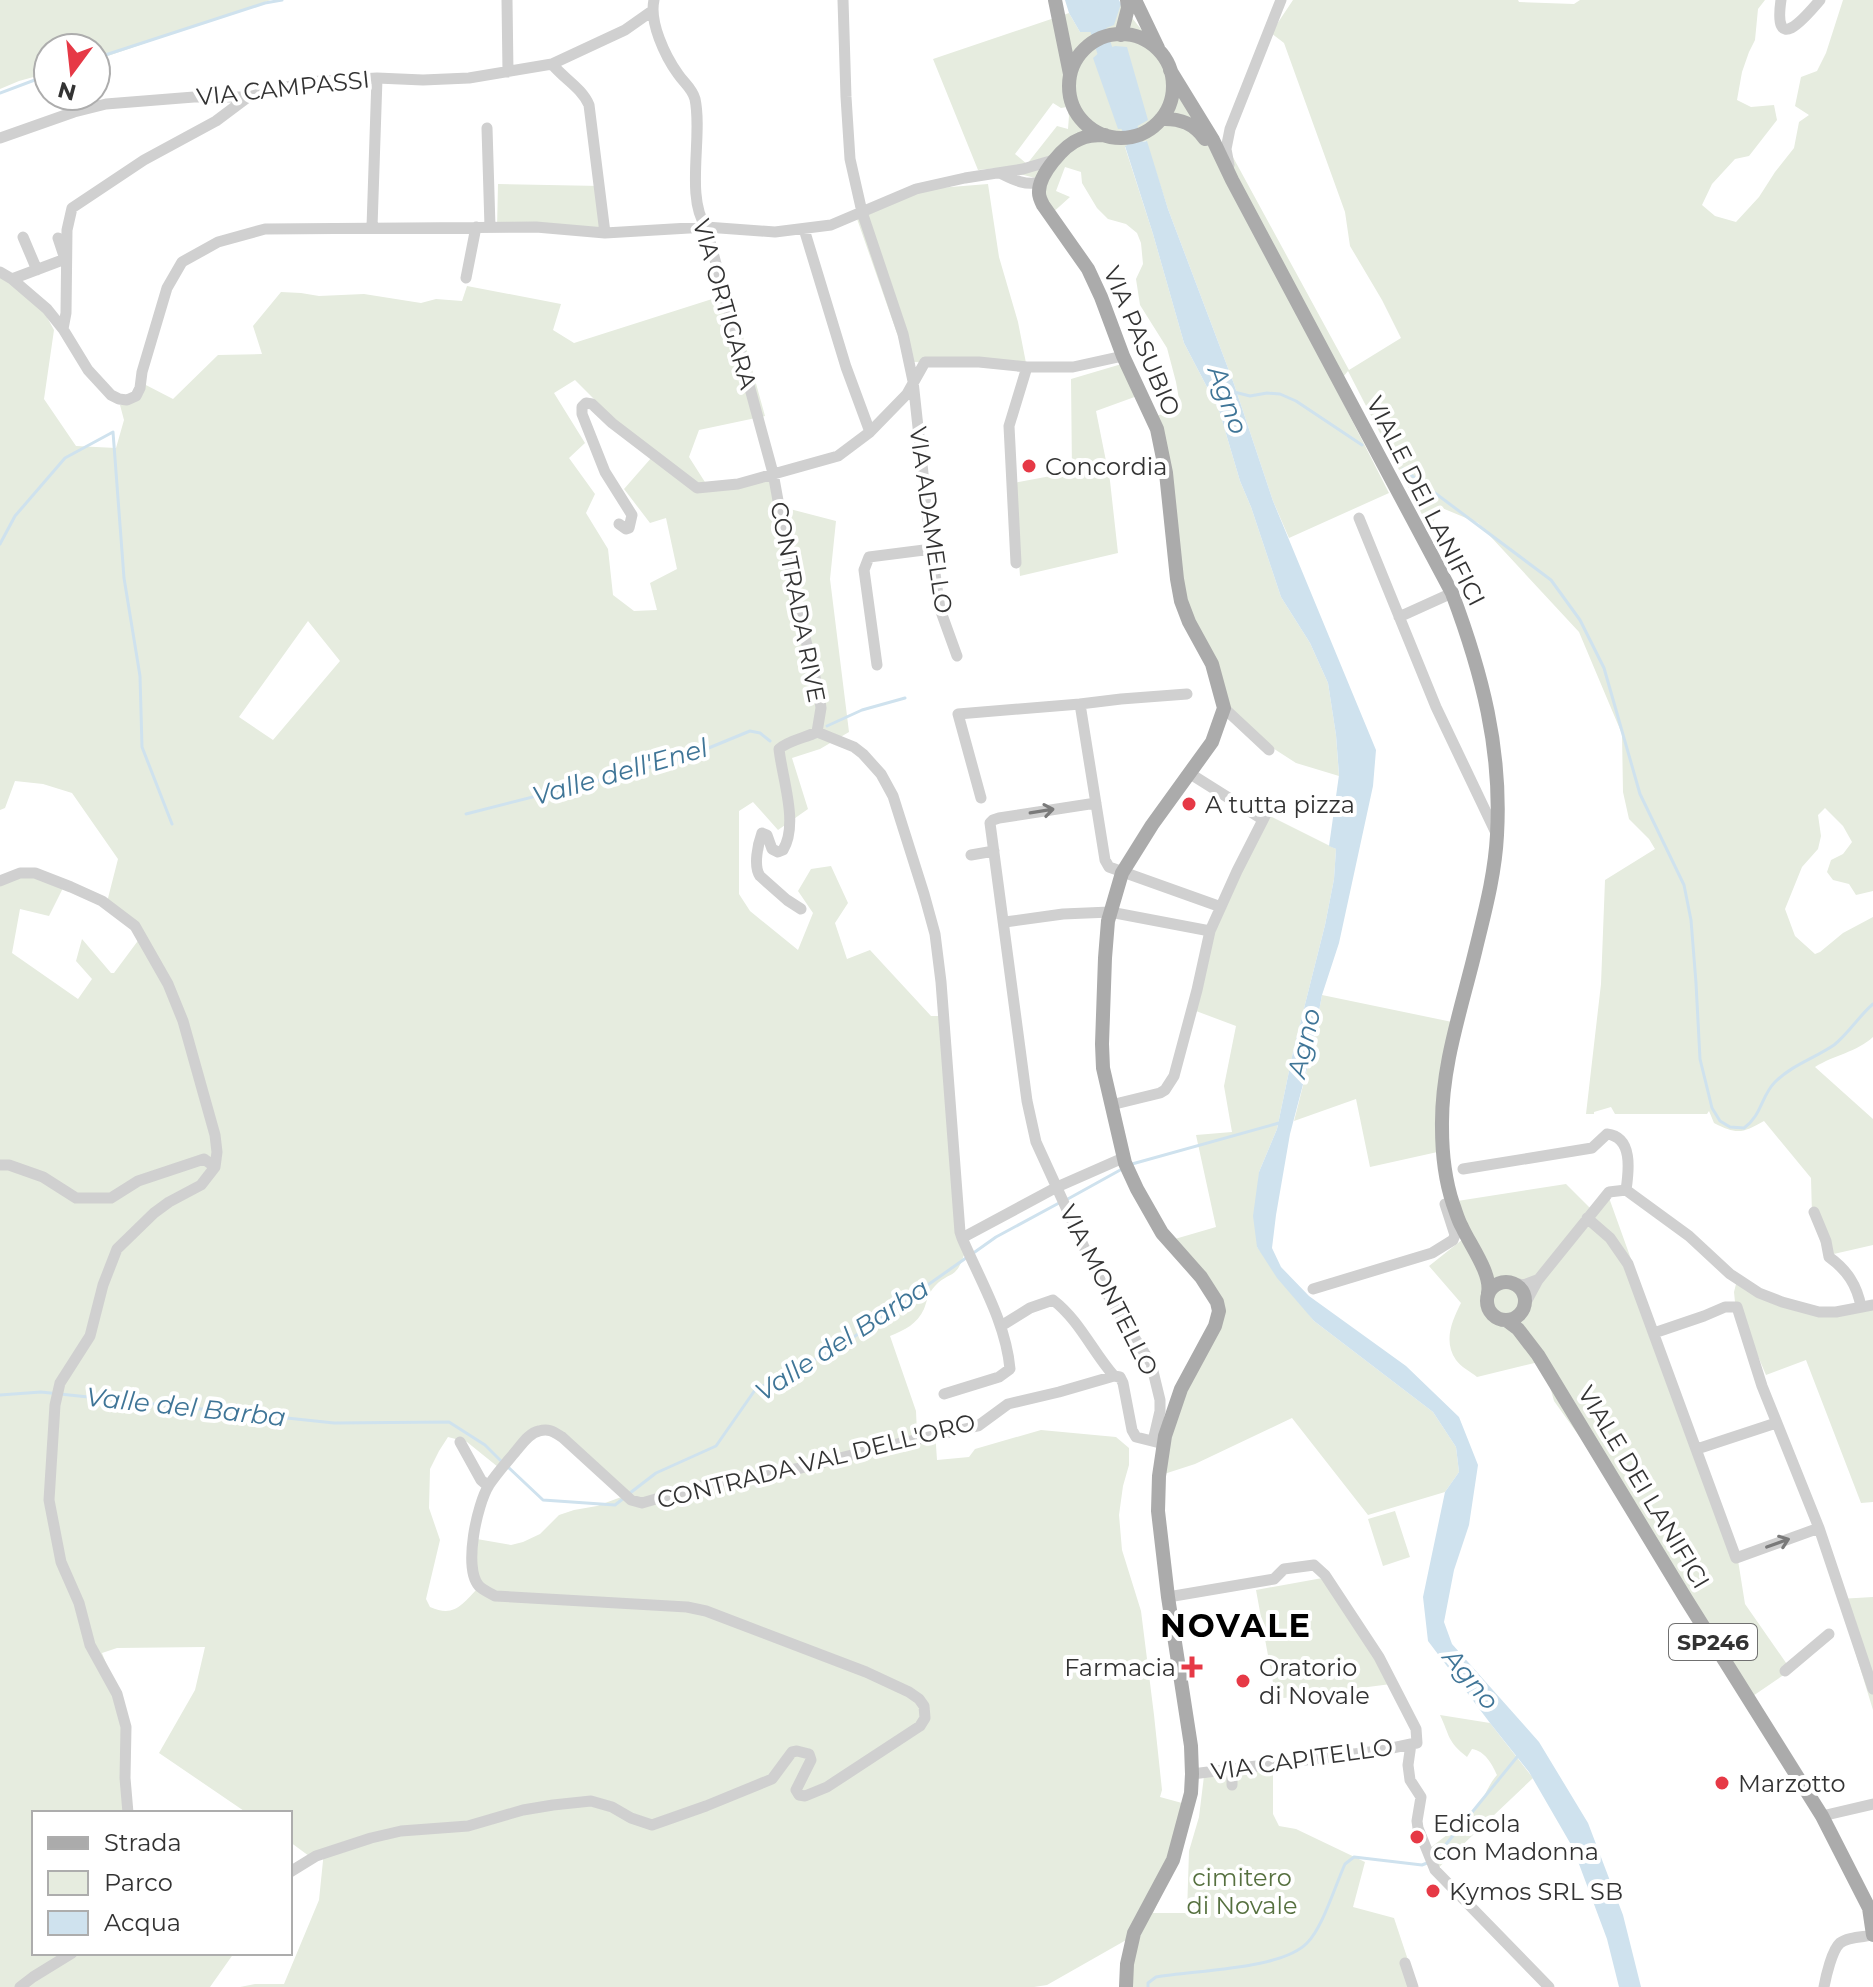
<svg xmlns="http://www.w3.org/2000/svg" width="1873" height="1987" font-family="Montserrat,sans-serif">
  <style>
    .green { fill: #e6ecdf; fill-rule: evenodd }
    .water { fill: #cfe2ee }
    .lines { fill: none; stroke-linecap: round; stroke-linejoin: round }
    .stream { stroke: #cfe2ee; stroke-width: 3 }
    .river { stroke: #cfe2ee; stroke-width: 16 }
    .minor { stroke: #d0d0d0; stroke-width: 11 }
    .major { stroke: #ababab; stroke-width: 14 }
    .oneway { stroke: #7a7a7a }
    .poi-dot { fill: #e63946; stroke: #fff; stroke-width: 3 }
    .labels { text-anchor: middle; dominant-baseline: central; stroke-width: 8; stroke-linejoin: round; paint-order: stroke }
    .shield { fill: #fff; stroke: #707070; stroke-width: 2 }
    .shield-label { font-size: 22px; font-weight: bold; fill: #333 }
    .street-label { font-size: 24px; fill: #333; stroke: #fff }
    .poi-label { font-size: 24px; fill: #333; stroke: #fff; text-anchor: start }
    .park-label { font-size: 24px; fill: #56703f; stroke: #fff }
    .water-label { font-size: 26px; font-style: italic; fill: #3f7597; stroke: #fff }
    .district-label { font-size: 32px; font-weight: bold; letter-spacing: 2px; fill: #000; stroke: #fff }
  </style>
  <rect width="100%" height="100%" fill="#fff"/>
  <path class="green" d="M0,0h271l-175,60v-12h-48v25l-29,8 -19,8z
    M1293,0h225l1,2 55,2 6,-4h185l-7,9 -3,31 -6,12 -7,20 -5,28 14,7 23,-2 3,15 -28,36 -14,3 -23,25 -10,21 13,11 21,6 23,-25 16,-25 19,-24 5,-26 10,-7 -14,-9 6,-29 16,-6 9,-18 17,-53h30v891l-17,4 -7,-11 -16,-4 -6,-8 4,-12 12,-6 9,-12 -9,-16 -18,-18 -7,7 3,21 -3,13 -16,18 -17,42 10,27 20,18 5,-2 23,-19 30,-16v120c-16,15 -39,18 -58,30l58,52v126l-48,11 -13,-41 -1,-37 -47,-57c-21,12 -27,14 -50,2l-5,-12 -2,3h-92l-4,-7 -17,5v2h-8l15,-130 4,-104 50,-31 -6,-10 -20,-20 -6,-27 -1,-58 -43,-102 -101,-109 -36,-15 -13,20 -81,-157 -13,16 54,106 -100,45 -16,-37 -39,-117 -66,-175 -22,-68 -21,6 28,87 31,109 35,67 21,71 11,26 30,90 29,46 18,40 8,52 3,41 -43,-13 -76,-49v-27l-39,-85 -30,-183 29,-14 -4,-23 -9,-34 -27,-43 -4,-26 7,-15 -2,-21 -4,-10 -11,-9 -18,-5 -11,-11 -15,-25 -1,-11 -16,-5 -9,24 14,6 -20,18 -11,-36 -42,-11 -19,2 -45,-111 136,-46 11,19 41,-28 39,49 38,68 30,27 121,222 52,-32 -19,-38 -32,-54 -5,-34 -61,-169 -13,-10zM1053,103l8,5 6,-1 2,9 -1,13 -11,-3 -30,38 -12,-10z
    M498,184l103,2 7,46 -111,-3z
    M988,184l11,73 19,65 8,41 -119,-1 -51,-146 70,-27z
    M0,275l43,35 11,20 -10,69 32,47 40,2 8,-28 -4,-15 11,-1 11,-21 31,16 45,-44 44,-1 -9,-28 28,-34 20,1 18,3 45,-2 57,9 15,-4 26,2 5,-15 94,18 -8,26 21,13 157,-50 34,123 -66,14 -10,27 21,33 59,-10 17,28 50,13 -6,58 19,153 -29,17 -28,9 16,51 -30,21 -25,-28 -14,9v83l11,17 48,39 15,-37 -15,-22 13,-22 20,-3 17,37 -13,20 12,36 23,-9 61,66h13l20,239c-8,25 -15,16 -29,31 -7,7 -8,15 -11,23 -7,15 -19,21 -34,27l26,75 1,23 18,-3 2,29 32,-3 6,-8 66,-19 75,7 13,11v17l-6,21 -4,29 3,35 19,61 13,104 8,75 -2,7 33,9 -29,83 -11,24h34l2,-62 10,-34 5,-41 69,-7v45l6,12 17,3 69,33 -12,45 41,11 23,69h-290l8,-52 -88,50 -13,2h-794l15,-3h29l35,-84 5,-49 -15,5 -19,-14v-29h-43l-88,-60 36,-63 10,-43 -88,1 -15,5 26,66 2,94h-96v140h200l-24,34h-210v-1103l19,-10 45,12 -15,30 -29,-7 -8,44 66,46 14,-20 -16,-18 6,-22 29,34h3l26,-35 -34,-32 12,-47 -46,-66 -29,-9 -28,-3 -10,27 -5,2zM575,380l77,77 -28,32 26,34 16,-5 11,51 -27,14 7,27 -23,1 -21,-16 -5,-46 -22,-36 9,-19 -26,-36 16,-15 -31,-50zM308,621l32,40 -67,79 -34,-23zM535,1430l39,16 50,50 -27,10 -23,4 -15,5 -19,19 -17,8 -12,3 -40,-7 8,49c-17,17 -24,31 -49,20l-4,-8 14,-59 -11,-32 1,-39 9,-18 9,-14 19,5 31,25z
    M1125,363l15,32 -44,16 14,70 8,72 -98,23 -7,-93 59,-11 -1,-93z
    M1268,815l68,34 -2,30 -9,46 -32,127 -16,77 -18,43 -2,75 57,74 119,91 23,35 3,25 -14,20 -77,23 -76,-97 -97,46 -34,11 3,-29 54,-135 -50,-70 48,-14 -20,-92 36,-3 -8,-46 12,-60 -48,-18 13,-48z
    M1322,995l135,28 -15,128 -72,16 -14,-68 -62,22 17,-67z
    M1566,1184l28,28 14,-17 129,359 8,50 46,66 -44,30 -142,-228 -51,-71 -11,-40 -66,16c-6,-5 -16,-10 -21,-17 -13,-19 -4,-39 5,-57l-32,-37 34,-27 -12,-37z
    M1737,1280l72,31 64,-5v196l-12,1 -55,-143 -40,15 -31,-73 -1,-10z
    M1395,1511l15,46 -27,9 -15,-47z
    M1328,1577l63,107 -115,15 -20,-109z
    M1873,1597v113l-34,-111z
    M1440,1715l50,8 43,55 -98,93 -9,-20c18,-14 40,-29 54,-48 6,-9 9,-19 17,-28 -5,-11 -12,-24 -25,-26l-5,8c-20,-16 -17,-21 -27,-42z"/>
  <path class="water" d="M1065,0h54l2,4 -7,21 -18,7h-16l-11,-19z
    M1115,46l12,1 21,73 -14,8 -16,1 -25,-71 8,-7z
    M1147,141l21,68 66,175 39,117 103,249 -3,36 -34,157 -17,52 -11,59 -21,80 -14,81 -4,33 9,19 28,29 97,70 53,51 19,48 -9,60 -15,45 -10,52 8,22 87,98 49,81 35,92 18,72h-22l-12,-48 -34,-91 -44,-76 -39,-49 -62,-82 -5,-44 22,-105 14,-20 -3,-25 -23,-35 -119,-91 -37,-43 -20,-31 -4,-31 6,-44 18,-43 16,-77 32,-127 9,-46 2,-30 -7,-3 10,-71 -3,-40 -8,-52 -18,-40 -29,-46 -30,-90 -11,-26 -21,-71 -35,-67 -31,-109 -28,-88z"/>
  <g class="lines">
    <path class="stream" d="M96,58l169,-55 17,-3
      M0,93l48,-18
      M1234,392l16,4 17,-3 13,1 16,7 66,44
      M1403,469l148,111 29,40 24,48 36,126 44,91 7,35 5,63 4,76 12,49 8,13 10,6 14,1c18,-13 17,-32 31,-46 17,-17 40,-24 59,-37 14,-11 25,-29 39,-41
      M0,544l15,-28 50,-58 48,-26 11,146 16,98 2,71 30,77
      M827,726l35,-16 43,-12
      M466,814l216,-55 68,-28 10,2 10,8
      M1132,1164l147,-41
      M1066,1200l56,-31
      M972,1254l24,-17 63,-34
      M0,1395l41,-3 293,31 115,-1 36,23 16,16
      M507,1466l36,34 72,5 9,-7
      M630,1493l26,-20 60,-27 39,-56 86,-44 125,-88
      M1434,1859l83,-102
      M1148,1987v-4l8,-6c37,-7 125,-7 151,-34 16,-16 28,-57 38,-79l9,-7 68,8 5,-2"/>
    <path class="river" d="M1089,0l21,67
      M1123,108l18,54"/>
    <path class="minor" d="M507,0l1,72
      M654,0c-5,22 11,56 24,74 6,9 14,14 17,25 8,37 -10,98 11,128l67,246 24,132 22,88 2,15 -4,24
      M843,0l3,97 4,62 12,53 41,122 10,47 17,157 10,71 17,47
      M1781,0c-8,55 23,19 39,0
      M552,64c11,14 30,24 37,41l16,128
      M487,128l3,99
      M0,138l74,-26 32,-8 88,-7h54l58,-15 71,-4 46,2 46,-2 83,-14 73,-34 27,-19
      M1229,165l-3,-16 4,-20 51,-129
      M1000,173c14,7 25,13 41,9
      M372,227l5,-149
      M804,229l42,138 24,65 37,-38 18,-32h54l48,5h46l50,-11
      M23,237l14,33
      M0,272l12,7 35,30 16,20 25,41 23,25 8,4 8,1 9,-4 4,-8 2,-16 25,-84 15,-26 36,-20 47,-13 271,-2 69,6 101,-6 69,5 56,-7 85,-36 49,-11 58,-9 34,-10
      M466,278l10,-51
      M12,279l53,-20 -7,-21
      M63,329l3,-16 1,-83 5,-22 72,-48 72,-39 32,-24
      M1359,518l77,189 60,126
      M619,524l7,5 3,-1 3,-13 -27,-43 -23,-58v-7l4,-4 6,1 20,19 85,65 41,-4 100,-28 32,-24
      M1016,563l-7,-137 18,-59
      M1399,617l53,-24
      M877,665l-13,-95 5,-13 63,-8
      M1080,704l41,-5 66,-5
      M1224,708l45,42
      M1189,773l70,44
      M981,798l-23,-84 122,-10 25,156 4,7 112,40
      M1096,803l-97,15 -6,2 -3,3 37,278 9,41 53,116 24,47 38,58 9,37v11l-7,30
      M971,855l23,-4
      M0,881l20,-8h15l36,14 31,14 33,25 33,58 15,37 32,114 2,17 -2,15 -14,18 -32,17 -15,11 -37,36 -14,36 -13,51 -30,47 -5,22 -6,95 12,62 18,41 11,42 27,49 9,33 -1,51 3,35
      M801,909l-14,-9 -27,-24c-7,-10 -2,-32 2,-43l5,2 5,14 6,3 5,-2c16,-26 -1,-72 -4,-101 10,-9 26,-11 38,-17l37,15 9,7 18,20 12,22 31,98 11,40 6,48 19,250 2,6 95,-51 66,-29
      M1005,922l58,-8 47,-2 100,19
      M1111,1105l49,-12 5,-3 9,-14 23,-86 13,-59 27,-60 29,-57
      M0,1165h9l34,12 33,21h35l27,-17 66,-22 11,8
      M1463,1169l129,-21 15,-14c26,3 22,36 19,56
      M1814,1212l12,29 3,16c18,13 28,28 32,50
      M1587,1218l23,20 18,26 108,294 83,-30
      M1512,1283l12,2 13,-5
      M1313,1289l119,-36 21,-13 2,-5 -10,-31 8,-2
      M1524,1306l14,-26 71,-88 17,-2 63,46 41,38 29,19 23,9 37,10h17l37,-7
      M1001,1326l29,-18 23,-8c27,21 39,51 61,76
      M1654,1333l50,-17 21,-9h12l25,79 57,142 54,161
      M944,1394l55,-17 11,-8c-4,-46 -30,-89 -48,-131
      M460,1442l21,38 7,6
      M1697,1449l79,-26
      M1168,1597l106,-18 10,-10 30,-4 11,10 54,82 37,72 1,14 -6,1 -3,21 2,15 11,17 -4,24 1,7 17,42 114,117
      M1785,1671l44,-37
      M1192,1774l186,-23 33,-7
      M1232,1785v-16
      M1822,1816l51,-12
      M290,1872l26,-16 55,-18 30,-7 67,-5 55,-16 30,-5 38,-4 21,6 19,11 21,7 54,-19 66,-27 20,-27 5,-1 12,3 2,6 -15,30 3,5 6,1 22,-9 93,-61 5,-8 -1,-12 -5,-7 -10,-7 -43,-20 -160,-61 -19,-4 -192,-11c-5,-3 -12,-6 -16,-10 -16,-18 -2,-82 10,-101 8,-12 18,-23 27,-34 6,-7 13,-18 23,-20 10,-3 15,1 23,6l69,63 11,3 69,-20 90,-15 82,-21 95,-21 30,-22 51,-12 55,-16 6,1 3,6 9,47 4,7 28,7
      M1405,1963l8,24
      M20,1987l13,-10 39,-24
      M1824,1987c2,-11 8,-37 16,-44 7,-6 24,-6 33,-8"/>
    <path class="major" d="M1055,0l15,74
      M1135,0l23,48
      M1069 86a52 52 0 1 1 104 0a52 52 0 1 1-104 0Z
      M1121,35l7,-27 -1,-8
      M1170,70l43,70 19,40 220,413c30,80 50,156 45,242 -2,39 -12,76 -21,113 -14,59 -35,118 -34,179 0,25 3,53 11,77 3,8 5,16 9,23 8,18 30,47 26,66
      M1161,119c20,-1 33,5 44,20
      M1105,135c-8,0 -17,0 -25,4 -16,6 -42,36 -41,54 0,3 3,10 4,12l45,64 13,28 22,59 34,73 9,44 11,106 4,22 8,21 23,42 12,44 -12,34 -60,83 -30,48 -14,48 -3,37 -3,86 1,24 22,95 12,26 25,44 39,44 16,25 2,9 -4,15 -34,63 -16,47 -6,40 -1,35 10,86 23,149 1,28 -1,19 -18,67 -39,73 -7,31 -1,23
      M1487 1301a19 19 0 1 1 38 0a19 19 0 1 1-38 0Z
      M1506,1320l12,9 20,26 148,244 136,217 47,92 4,27"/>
  </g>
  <defs><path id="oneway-shaft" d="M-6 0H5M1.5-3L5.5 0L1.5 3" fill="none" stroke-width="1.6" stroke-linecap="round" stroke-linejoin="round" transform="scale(2)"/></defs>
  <g class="oneway">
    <use href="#oneway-shaft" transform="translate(1042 811) rotate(-9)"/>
    <use href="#oneway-shaft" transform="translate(1778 1543) rotate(-20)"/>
  </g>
  <g class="poi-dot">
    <circle cx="1029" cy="466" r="8"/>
    <circle cx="1189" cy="804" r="8"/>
    <path d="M1188 1655h8v8h8v8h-8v8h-8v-8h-8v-8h8z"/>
    <circle cx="1243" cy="1681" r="8"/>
    <circle cx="1722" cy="1783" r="8"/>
    <circle cx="1417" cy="1837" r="8"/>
    <circle cx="1433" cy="1891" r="8"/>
  </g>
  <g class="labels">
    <rect class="shield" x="1669" y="1624" width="88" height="36" rx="6"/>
    <g class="shield-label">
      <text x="1713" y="1642">SP246</text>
    </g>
    <g class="street-label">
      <text transform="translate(283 88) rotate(-6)">VIA CAMPASSI</text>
      <text transform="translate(725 304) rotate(74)">VIA ORTIGARA</text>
      <text transform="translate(1142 341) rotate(67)">VIA PASUBIO</text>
      <text transform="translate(1426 501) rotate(63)">VIALE DEI LANIFICI</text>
      <text transform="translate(931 520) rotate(82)">VIA ADAMELLO</text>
      <text transform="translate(798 602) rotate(79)">CONTRADA RIVE</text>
      <text transform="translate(1109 1290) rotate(63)">VIA MONTELLO</text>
      <text transform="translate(816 1461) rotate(-14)">CONTRADA VAL DELL'ORO</text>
      <text transform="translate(1644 1487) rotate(59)">VIALE DEI LANIFICI</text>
      <text transform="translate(1302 1759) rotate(-8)">VIA CAPITELLO</text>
    </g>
    <g class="poi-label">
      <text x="1045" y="466">Concordia</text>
      <text x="1205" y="804">A tutta pizza</text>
      <text x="1176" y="1667" text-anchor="end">Farmacia</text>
      <text x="1259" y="1667">Oratorio<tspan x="1259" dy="28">di Novale</tspan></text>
      <text x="1738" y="1783">Marzotto</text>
      <text x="1433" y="1823">Edicola<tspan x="1433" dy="28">con Madonna</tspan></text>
      <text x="1449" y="1891">Kymos SRL SB</text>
    </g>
    <g class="park-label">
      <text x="1242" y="1877">cimitero<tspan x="1242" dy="28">di Novale</tspan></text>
    </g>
    <g class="water-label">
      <text transform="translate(1228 400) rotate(70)">Agno</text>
      <text transform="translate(620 772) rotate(-16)">Valle dell'Enel</text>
      <text transform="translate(1304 1043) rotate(-77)">Agno</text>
      <text transform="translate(842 1340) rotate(-33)">Valle del Barba</text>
      <text transform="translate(186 1407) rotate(6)">Valle del Barba</text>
      <text transform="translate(1471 1679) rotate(50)">Agno</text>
    </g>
    <g class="district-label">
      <text x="1236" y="1625">NOVALE</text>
    </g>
  </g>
  <rect x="32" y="1811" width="260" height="144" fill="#ffffff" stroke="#adadad" stroke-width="2"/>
  <rect x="48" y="1837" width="40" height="12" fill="#ababab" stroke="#adadad" stroke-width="2"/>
  <text x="104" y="1851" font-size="24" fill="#333333">Strada</text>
  <rect x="48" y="1871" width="40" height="24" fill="#e6ecdf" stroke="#adadad" stroke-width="2"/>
  <text x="104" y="1891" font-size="24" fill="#333333">Parco</text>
  <rect x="48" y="1911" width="40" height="24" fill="#cfe2ee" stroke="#adadad" stroke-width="2"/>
  <text x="104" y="1931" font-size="24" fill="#333333">Acqua</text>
  <g transform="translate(72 72) rotate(195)"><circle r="38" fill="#ffffff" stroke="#adadad" stroke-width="2"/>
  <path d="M0-6L14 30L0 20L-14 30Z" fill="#e63946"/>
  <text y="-12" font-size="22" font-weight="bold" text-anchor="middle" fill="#333333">N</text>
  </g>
</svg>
